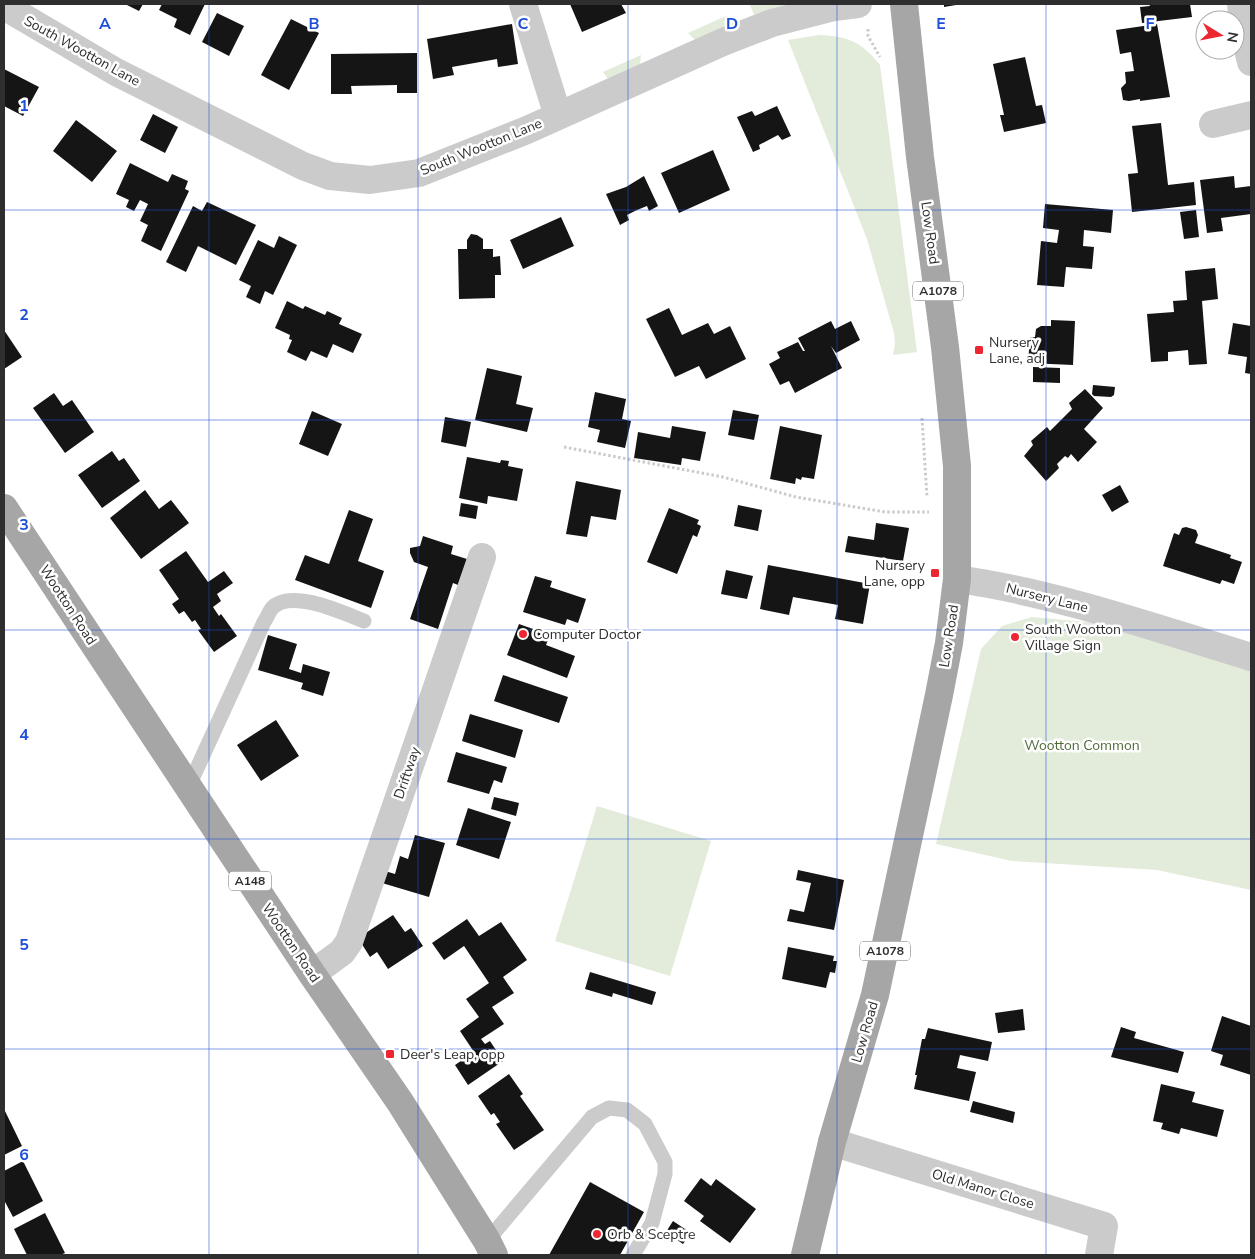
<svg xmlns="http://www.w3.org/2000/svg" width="1255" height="1259" font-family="'Nunito Sans',sans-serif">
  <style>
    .green { fill: #e3ecda }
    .building { fill: #151515 }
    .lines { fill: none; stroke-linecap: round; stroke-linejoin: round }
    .path { stroke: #cbcbcb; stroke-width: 3; stroke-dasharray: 2.5 2.5; stroke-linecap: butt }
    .service { stroke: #cbcbcb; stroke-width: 15 }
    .minor { stroke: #cbcbcb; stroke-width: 28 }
    .tertiary { stroke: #cbcbcb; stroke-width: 28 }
    .primary { stroke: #a6a6a6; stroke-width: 28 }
    .grid { fill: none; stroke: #1d4ed8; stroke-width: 1; stroke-opacity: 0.55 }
    .poi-dot { fill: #ed2732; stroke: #fff; stroke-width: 2 }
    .labels { text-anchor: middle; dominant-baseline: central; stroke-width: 5; stroke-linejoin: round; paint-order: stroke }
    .shield { fill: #fff; stroke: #6d6d6d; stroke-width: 1 }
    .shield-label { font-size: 12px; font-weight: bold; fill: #2e2e2e }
    .street-label { font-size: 14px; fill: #2e2e2e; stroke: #fff }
    .poi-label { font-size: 14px; fill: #2e2e2e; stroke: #fff; text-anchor: start }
    .park-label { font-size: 14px; fill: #506b39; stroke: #fff }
    .grid-label { font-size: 16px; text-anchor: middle; font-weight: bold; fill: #1d4ed8; stroke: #fff; stroke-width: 5; stroke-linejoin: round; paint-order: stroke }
  </style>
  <rect width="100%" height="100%" fill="#fff"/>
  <path class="green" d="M753,4h36l-35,11 -4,-10z
    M726,16v10l-31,14 -7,-7z
    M819,35c29,1 43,7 61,30l37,287 -24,3 2,-11 -1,-11 -27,-94 -79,-199z
    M641,55l-1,9 -32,15 -5,-7z
    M1032,617l56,5 163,41v227l-94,-20 -145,-9 -76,-17 45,-195 21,-23z
    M597,806l114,35 -41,135 -115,-35z"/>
  <path class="building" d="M125,4h18l-4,7z
    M162,4h43l-15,31 -16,-8 3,-8 -18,-9z
    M570,4h51l5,9 -44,19z
    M944,4h12v1l-12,2z
    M1149,4h41l2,13 -50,6 -2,-16 10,-1z
    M217,13l27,13 -15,30 -27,-14z
    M291,19l28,14 -30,57 -28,-15z
    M512,24l6,40 -20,3 -1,-8 -45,8 2,8 -21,4 -6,-40z
    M1157,24l13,73 -30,4v-2l-11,2 -6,-1 -2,-12 5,-5 -1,-11 9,-1 -3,-19 -11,2 -4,-24z
    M417,53v40h-20v-8l-46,1 1,8h-21v-40z
    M1025,57l11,49 6,-1 4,18 -42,9 -4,-17h4l-11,-51z
    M4,69l35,18 -16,29 -19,-10z
    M777,106l14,30 -9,4 -4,-5 -19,10 1,4 -7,3 -16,-35 15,-6 3,5z
    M153,114l25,13 -13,26 -25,-13z
    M76,120l41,31 -25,31 -39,-31z
    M1161,123l7,62 26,-3 2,23 -64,7 -4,-38 10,-1 -6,-47z
    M713,150l17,40 -51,23 -18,-40z
    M130,163l38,19 4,-8 16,7 -3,8 4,2 -28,60 -20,-10 7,-16 -8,-4 8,-17 -8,-4 -6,11 -8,-4 3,-7 -13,-6z
    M644,176l14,30 -9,5 -2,-5 -10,4 -10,5 2,5 -9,5 -14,-31 20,-7z
    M1234,176l1,12 16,-2v28l-30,4 2,13 -16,2 -7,-53z
    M207,202l49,23 -20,40 -38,-19 -12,26 -20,-10 27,-56 9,5z
    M1045,204l68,6 -2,23 -27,-3 -1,16 11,1 -2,22 -26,-2 -2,20 -27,-2 4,-44 16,2 2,-13 -16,-2z
    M1196,210l3,27 -15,2 -4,-27z
    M561,217l13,29 -51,23 -13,-29z
    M471,234l6,1 6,4v10h10v8l7,-1 1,19h-6v23l-36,1 -1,-50h9v-9z
    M279,236l18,9 -24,50 -8,-4 -5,13 -14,-7 5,-11 -12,-6 19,-40 16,8z
    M1215,268l3,31 -16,2 5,63 -18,1 -1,-15 -20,2v9l-17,1 -4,-48 27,-2 -1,-11 14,-1 -2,-29z
    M287,301l16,8 2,-3 20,9 2,-4 15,7 -3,6 23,10 -9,19 -20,-9 -6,14 -16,-7 -5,10 -19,-9 5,-12 -3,-1 1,-4 -15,-7z
    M669,308l13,27 26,-12 6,11 16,-8 16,33 -40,20 -7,-13 -24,11 -29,-58z
    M1051,320l24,1 -2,44 -45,-2 2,-26h5l1,-8 5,-3h10z
    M831,321l4,8 16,-8 9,19 -24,13 -5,-7 11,22 -47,25 -6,-12 -9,4 -11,-21 11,-6 -3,-6 21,-10 5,9h2l-7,-13z
    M1233,323l18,3v48l-6,-1 2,-16 -19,-3z
    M4,330l18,27 -18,12z
    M1033,367l27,1v15l-27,-1z
    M487,368l35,8 -6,28 17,4 -6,24 -52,-12z
    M1093,385l22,2 -1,8 -3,2 -17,-1 -2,-2z
    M1085,389l18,19 -19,21 13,13 -19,20 -7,-8 -3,4 -3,-2 -8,8 2,4 -13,13 -22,-25 9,-11 -2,-4 16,-14 3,4 22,-22 -3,-6z
    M595,392l31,7 -4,20 9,2 -6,27 -28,-6 3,-12 -12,-3z
    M54,393l9,13 9,-6 22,32 -29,21 -32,-45z
    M733,410l26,5 -5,25 -26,-5z
    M312,411l30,13 -14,32 -29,-12z
    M445,417l26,5 -5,25 -25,-5z
    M672,426l34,6 -6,29 -18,-3 -1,7 -47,-7 4,-26 32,6z
    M780,426l42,9 -8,44 -12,-2 -1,3 -5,-2 -1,6 -25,-5z
    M112,451l7,10 5,-3 16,23 -38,27 -24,-33z
    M467,457l33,6 1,-3 8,1 -1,5 15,3 -6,32 -29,-5 -1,8 -28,-6z
    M576,481l45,9 -5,30 -25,-4 -4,21 -21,-3z
    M1120,485l9,17 -17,10 -10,-17z
    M145,490l14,19 12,-9 18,23 -48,36 -31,-41z
    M461,503l17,3 -2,13 -17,-3z
    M738,505l24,5 -4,21 -24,-5z
    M669,508l30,12 -2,4 4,2 -4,11 -4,-2 -16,39 -30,-12z
    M349,510l24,9 -15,42 26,10 -13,37 -76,-28 10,-25 24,9z
    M876,523l33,5 -6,33 -58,-9 3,-16 26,4z
    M1186,527l10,3 2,5 -3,8 36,12 -1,3 12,4 -8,22 -12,-4 -2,4 -57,-18 11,-33 5,2 3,-7z
    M423,536l30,10 -2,8 16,5 -9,26 -5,-2 -15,46 -28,-10 18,-52 -14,-5 -4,-9v-5l10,-2z
    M186,551l22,31 16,-11 9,12 -16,11 4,7 -8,6 6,9 2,-2 16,22 -23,16 -16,-22 3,-1 -6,-9 -3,2 -8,-11 -5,3 -7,-10 7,-5 -20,-29z
    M768,565l102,19 -7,40 -28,-5 3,-14 -45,-8 -4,18 -29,-6z
    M726,570l27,6 -6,23 -26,-5z
    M535,576l17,5 -2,6 36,12 -8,24 -11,-4 -2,6 -42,-13z
    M519,624l31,11 -4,10 29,11 -8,22 -60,-23z
    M268,635l29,9 -8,25 12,4 2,-9 27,8 -7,24 -22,-7 2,-6 -45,-13z
    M503,675l65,22 -9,26 -65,-22z
    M470,714l53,16 -8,28 -53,-17z
    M276,720l23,36 -38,25 -24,-36z
    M456,752l51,15 -5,16 -8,-3 -5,14 -42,-12z
    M494,797l25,6 -3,13 -25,-7z
    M468,808l43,14 -12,37 -43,-14z
    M415,835l30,8 -16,54 -47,-14 3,-12 10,3 5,-18 8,3z
    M798,870l46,10 -10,50 -47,-9 3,-12 14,3 7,-29 -15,-3z
    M393,915l12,17 6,-4 12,18 -35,23 -11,-17 -7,5 -12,-19z
    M467,919l12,17 22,-14 26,38 -24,17 11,16 -22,14 12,17 -23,15 4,5 5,-3 13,20 -35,24 -13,-20 19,-13 -14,-21 19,-14 -13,-18 23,-16 -25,-37 -20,14 -12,-17z
    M788,947l46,9 -1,5h4l-2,12 -5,-1 -4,16 -44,-9z
    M590,972l66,20 -4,13 -39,-12 -1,4 -27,-8z
    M1023,1009l2,21 -27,3 -3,-20z
    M1222,1016l29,10v49l-31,-10 3,-10 -12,-4z
    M1121,1027l15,5 -2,6 50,14 -6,21 -67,-16z
    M928,1028l64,14 -4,19 -28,-6 -3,13 19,4 -7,29 -55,-12 3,-14h-2l7,-36h3z
    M509,1074l14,20 -3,2 24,34 -30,20 -18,-26 4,-2 -6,-9 -3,2 -13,-19z
    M1161,1084l34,8 -3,10 32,8 -7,27 -36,-9 -2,6 -18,-5 2,-6 -10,-2z
    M973,1101l42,11 -2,11 -43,-11z
    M4,1109l18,37 -18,9z
    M23,1161l20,40 -30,16 -9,-17v-29z
    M701,1178l10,8 5,-7 40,30 -26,34 -30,-22 4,-5 -20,-15z
    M590,1182l54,30 -24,43h-71z
    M45,1213l20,40 -5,2h-33l-13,-26z
    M673,1221l18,12 -8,11 -17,-12z"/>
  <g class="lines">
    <path class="path" d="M868,29v7l12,21
      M922,418l5,79
      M564,447l159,30 73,20 89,15h44"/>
    <path class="service" d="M188,788l76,-166c3,-4 5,-10 8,-14 19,-20 71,5 92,13
      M487,1241l105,-124 17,-9 18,2 18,14 20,38v12l-13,49 -19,32"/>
    <path class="minor" d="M523,4l35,112
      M1241,4l3,29 7,29
      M4,6l112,66 187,94 27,10 40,4 49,-7 108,-43 196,-88 49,-19 62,-16 24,-3
      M1213,124l38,-9
      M312,974l30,-22 7,-10 133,-385
      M832,1142l272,84 -5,29"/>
    <path class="tertiary" d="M957,579c100,14 198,49 294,78"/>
    <path class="primary" d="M4,508l308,466 88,128 87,139 7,14
      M805,1255l27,-113 43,-147 64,-300 10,-52 8,-64v-113l-12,-119 -25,-190 -16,-153"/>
  </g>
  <path class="grid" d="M209,4v1251M418,4v1251M628,4v1251M837,4v1251M1046,4v1251M4,210h1247M4,420h1247M4,630h1247M4,839h1247M4,1049h1247"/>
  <g class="poi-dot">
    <rect x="974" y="345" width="10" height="10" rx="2.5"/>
    <rect x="930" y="568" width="10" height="10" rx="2.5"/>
    <circle cx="523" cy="634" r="5"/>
    <circle cx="1015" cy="637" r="5"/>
    <rect x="385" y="1049" width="10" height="10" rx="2.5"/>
    <circle cx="597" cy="1234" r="5"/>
  </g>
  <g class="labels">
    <g class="shield">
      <rect x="913" y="281.5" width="50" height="19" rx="4"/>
      <rect x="229" y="871.5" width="42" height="19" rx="4"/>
      <rect x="860" y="941.5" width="50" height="19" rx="4"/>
    </g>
    <g class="shield-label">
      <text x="938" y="291">A1078</text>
      <text x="250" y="881">A148</text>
      <text x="885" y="951">A1078</text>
    </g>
    <g class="street-label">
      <text transform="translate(82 51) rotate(29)">South Wootton Lane</text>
      <text transform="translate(481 147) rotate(-22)">South Wootton Lane</text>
      <text transform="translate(930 233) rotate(82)">Low Road</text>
      <text transform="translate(1047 598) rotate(14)">Nursery Lane</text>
      <text transform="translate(68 605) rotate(57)">Wootton Road</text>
      <text transform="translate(949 636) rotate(-81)">Low Road</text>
      <text transform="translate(407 773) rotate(-71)">Driftway</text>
      <text transform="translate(291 943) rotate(56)">Wootton Road</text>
      <text transform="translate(865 1032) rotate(-74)">Low Road</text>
      <text transform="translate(983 1189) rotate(17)">Old Manor Close</text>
    </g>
    <g class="poi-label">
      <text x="989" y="342">Nursery<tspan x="989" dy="16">Lane, adj</tspan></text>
      <text x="925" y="565" text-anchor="end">Nursery<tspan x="925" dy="16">Lane, opp</tspan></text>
      <text x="1025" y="629">South Wootton<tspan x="1025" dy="16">Village Sign</tspan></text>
      <text x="533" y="634">Computer Doctor</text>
      <text x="400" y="1054">Deer's Leap, opp</text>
      <text x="607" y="1234">Orb &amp; Sceptre</text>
    </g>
    <g class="park-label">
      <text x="1082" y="745">Wootton Common</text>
    </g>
  </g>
  <g class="grid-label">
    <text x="105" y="29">A</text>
    <text x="314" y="29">B</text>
    <text x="523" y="29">C</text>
    <text x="732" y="29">D</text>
    <text x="941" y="29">E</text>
    <text x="1150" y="29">F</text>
    <text x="24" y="111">1</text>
    <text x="24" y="320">2</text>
    <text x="24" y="530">3</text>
    <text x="24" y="740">4</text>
    <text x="24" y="950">5</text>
    <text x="24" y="1160">6</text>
  </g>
  <rect width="1255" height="1259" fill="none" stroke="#2e2e2e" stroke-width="10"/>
  <g transform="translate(1220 35) rotate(100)"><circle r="24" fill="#ffffff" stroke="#ababab"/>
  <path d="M0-4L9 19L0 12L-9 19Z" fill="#ed2732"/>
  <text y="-8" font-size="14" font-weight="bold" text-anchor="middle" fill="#2e2e2e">N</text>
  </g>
</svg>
